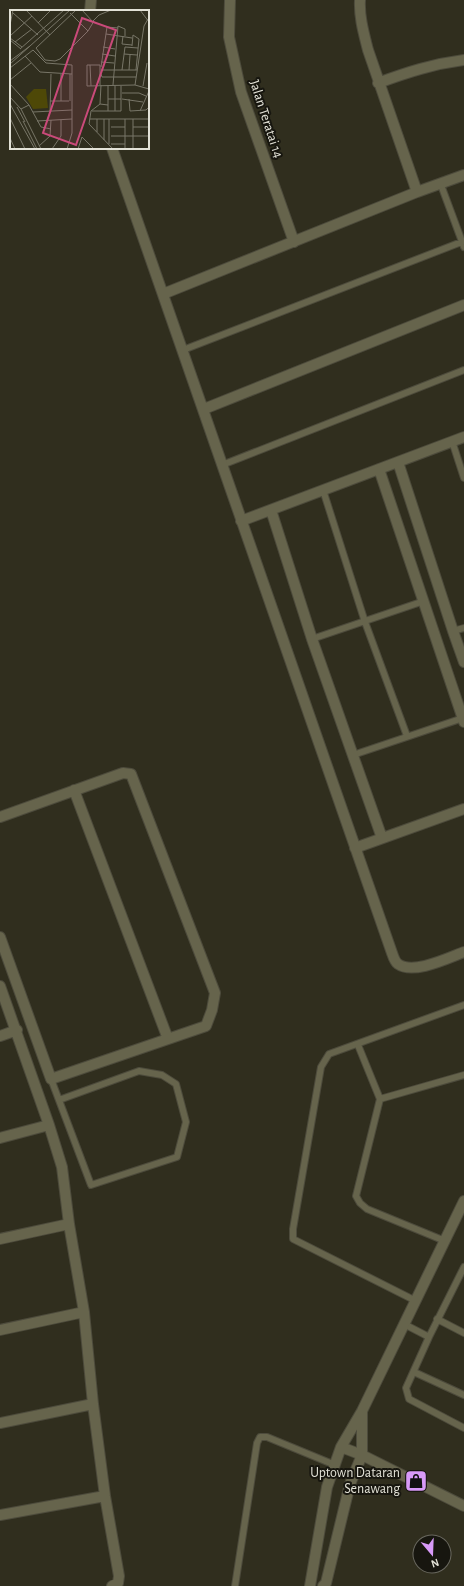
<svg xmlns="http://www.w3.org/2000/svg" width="464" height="1586" font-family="'Alegreya Sans',sans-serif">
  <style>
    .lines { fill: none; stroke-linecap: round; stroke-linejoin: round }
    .lane-casing { stroke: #4d4b3c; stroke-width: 8 }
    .street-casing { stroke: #4d4b3c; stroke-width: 12 }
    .lane { stroke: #66644c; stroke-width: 6 }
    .street { stroke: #66644c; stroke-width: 10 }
    .labels { text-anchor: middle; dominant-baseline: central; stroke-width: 4; stroke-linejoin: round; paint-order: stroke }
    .street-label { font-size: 14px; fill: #e3e2d7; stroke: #17160f }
    .poi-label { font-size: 14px; fill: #e3e2d7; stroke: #17160f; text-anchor: end }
    .inset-road { fill: none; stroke: #787668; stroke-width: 1 }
    .view { fill: #ca4a7a; fill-opacity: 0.15; stroke: #ca4a7a; stroke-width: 2 }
    .inset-edge { fill: none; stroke: #e3e2d7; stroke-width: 2 }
  </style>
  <rect width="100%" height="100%" fill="#302e1e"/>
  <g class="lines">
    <g class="lane-casing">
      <path id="lane" d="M441,185l23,62
        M183,350l281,-109
        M452,441l12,37
        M222,465l242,-95
        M323,490l42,132 42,114
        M453,631l11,-3
        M312,639l112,-38
        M353,755l110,-37
        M358,1045l22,54 -24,97 4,7 7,6 78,32
        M51,1079l40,106 86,-28 9,-35 -10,-38 -14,-9 -23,-4 -80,29
        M380,1099l84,-24
        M464,1267l-35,70 -23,51 3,11 55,29
        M416,1301l-123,-62v-10l28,-162 8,-13 135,-49
        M437,1319l27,14
        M404,1324l25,13
        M414,1372l50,23
        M235,1586l22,-143 3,-6h7l68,28"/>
    </g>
    <g class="street-casing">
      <path id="street" d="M230,0l-1,37 12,55 53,150
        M360,0c-1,17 4,34 8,50l49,142
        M90,11l1,-11
        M378,83c30,-11 55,-19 86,-23
        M112,148l280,805c1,3 3,9 6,11 15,11 50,-6 66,-12
        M163,294l254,-102 47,-17
        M204,409l260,-104
        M398,462l55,169 11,31
        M379,469l85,253
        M271,510l41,129 70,199
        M241,521l223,-84
        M74,790l94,249
        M0,817l123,-44 8,1 84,219 -3,17 -6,16 -155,53 -51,-142
        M355,848l109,-39
        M0,986l49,139 13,42 7,57 15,88 9,92 12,92 14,80 -1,7 -6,3
        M0,1036l17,-6
        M0,1138l49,-13
        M0,1239l69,-15
        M0,1330l84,-18
        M0,1423l93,-19
        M341,1447l21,8 102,51
        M0,1515l105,-19
        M310,1586l17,-99 14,-40 21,-36 102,-210
        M323,1586l3,-3 24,-99 12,-29v-44"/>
    </g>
    <use href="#lane" class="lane"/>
    <use href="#street" class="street"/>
  </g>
  <defs>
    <g id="shop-square" transform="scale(1.15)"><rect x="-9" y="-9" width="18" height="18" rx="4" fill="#d89af8" stroke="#17160f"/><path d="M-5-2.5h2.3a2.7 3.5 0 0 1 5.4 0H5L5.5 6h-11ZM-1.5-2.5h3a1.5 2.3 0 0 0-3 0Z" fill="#111"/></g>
  </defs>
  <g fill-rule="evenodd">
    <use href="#shop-square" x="416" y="1481"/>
  </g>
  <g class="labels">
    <g class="street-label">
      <text transform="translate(266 119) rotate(72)">Jalan Teratai 14</text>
    </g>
    <g class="poi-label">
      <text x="400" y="1473">Uptown Dataran<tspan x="400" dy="16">Senawang</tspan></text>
    </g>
  </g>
  <g transform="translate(10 10)">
    <rect width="139" height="139" fill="#302e1e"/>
    <path d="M24,79h12l2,19 -15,1 -7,-12z" fill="#4e4807"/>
    <path class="inset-road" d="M16,0l24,25M66,0l-40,38 9,12 10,1 5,-2 28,-28 6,-10M72,0l11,12M130,0l9,12M3,3l25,22M60,3l18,18M83,11l6,-6 12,-5M28,13l13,-13M0,15l3,-15M96,24l26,4M0,26l22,-20M113,26l-1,8 10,1M0,28l12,9M0,30l11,9M5,32l17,-13M122,36l1,-11 6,4 -3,31M93,37l12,2M10,39l44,-39M92,44l13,2M114,44l13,1M15,46l15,16 32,2M0,51l20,-15M91,52l13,1M0,54l60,-54M80,55l1,21M91,57l6,-40 11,1M0,58l23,-18 13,13 26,2v68l-5,16M91,60h36M112,60l3,-23 13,1M119,60l1,-15M91,64l1,3h34M0,70l21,-17M0,74l19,21M90,75v-20h-13v21l48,-1 14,4M98,75v26M103,75l5,-59 7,3v7M125,75l9,-59 4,-7M105,76v25M133,76l4,-23M112,83h17l7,3M0,87l11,12 20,40M98,89h13M112,89l21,3M119,89l1,12 16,-1 3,-3M40,91h19M51,91v-27M60,91v-27M0,94l25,45M90,94l1,-19M98,95l-8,-1 -9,7 -2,13 24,25M7,97l8,15M11,99l8,-4 12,22 10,2M40,101l1,-37M82,101h29v-25M130,101l9,-20M23,102l39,-2M0,108l15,31M80,109h59M94,109v21M115,109v30M123,109v30M13,111l14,28M27,111l35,-2M101,117h14M123,117h16M87,122v-13M101,126h37M0,128l5,11M99,134v-25M101,134h14M29,136l11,-10 1,-16M42,139l9,-13v-16M68,139l4,-12 12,12"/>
    <path class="view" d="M72,8l34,12 -40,115 -33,-12z"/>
    <rect width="139" height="139" class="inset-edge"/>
  </g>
  <g transform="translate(432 1554) rotate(161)"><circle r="19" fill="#17160f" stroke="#69685f"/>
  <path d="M0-3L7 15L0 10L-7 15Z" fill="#d89af8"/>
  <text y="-6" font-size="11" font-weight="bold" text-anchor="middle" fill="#e3e2d7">N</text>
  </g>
</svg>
